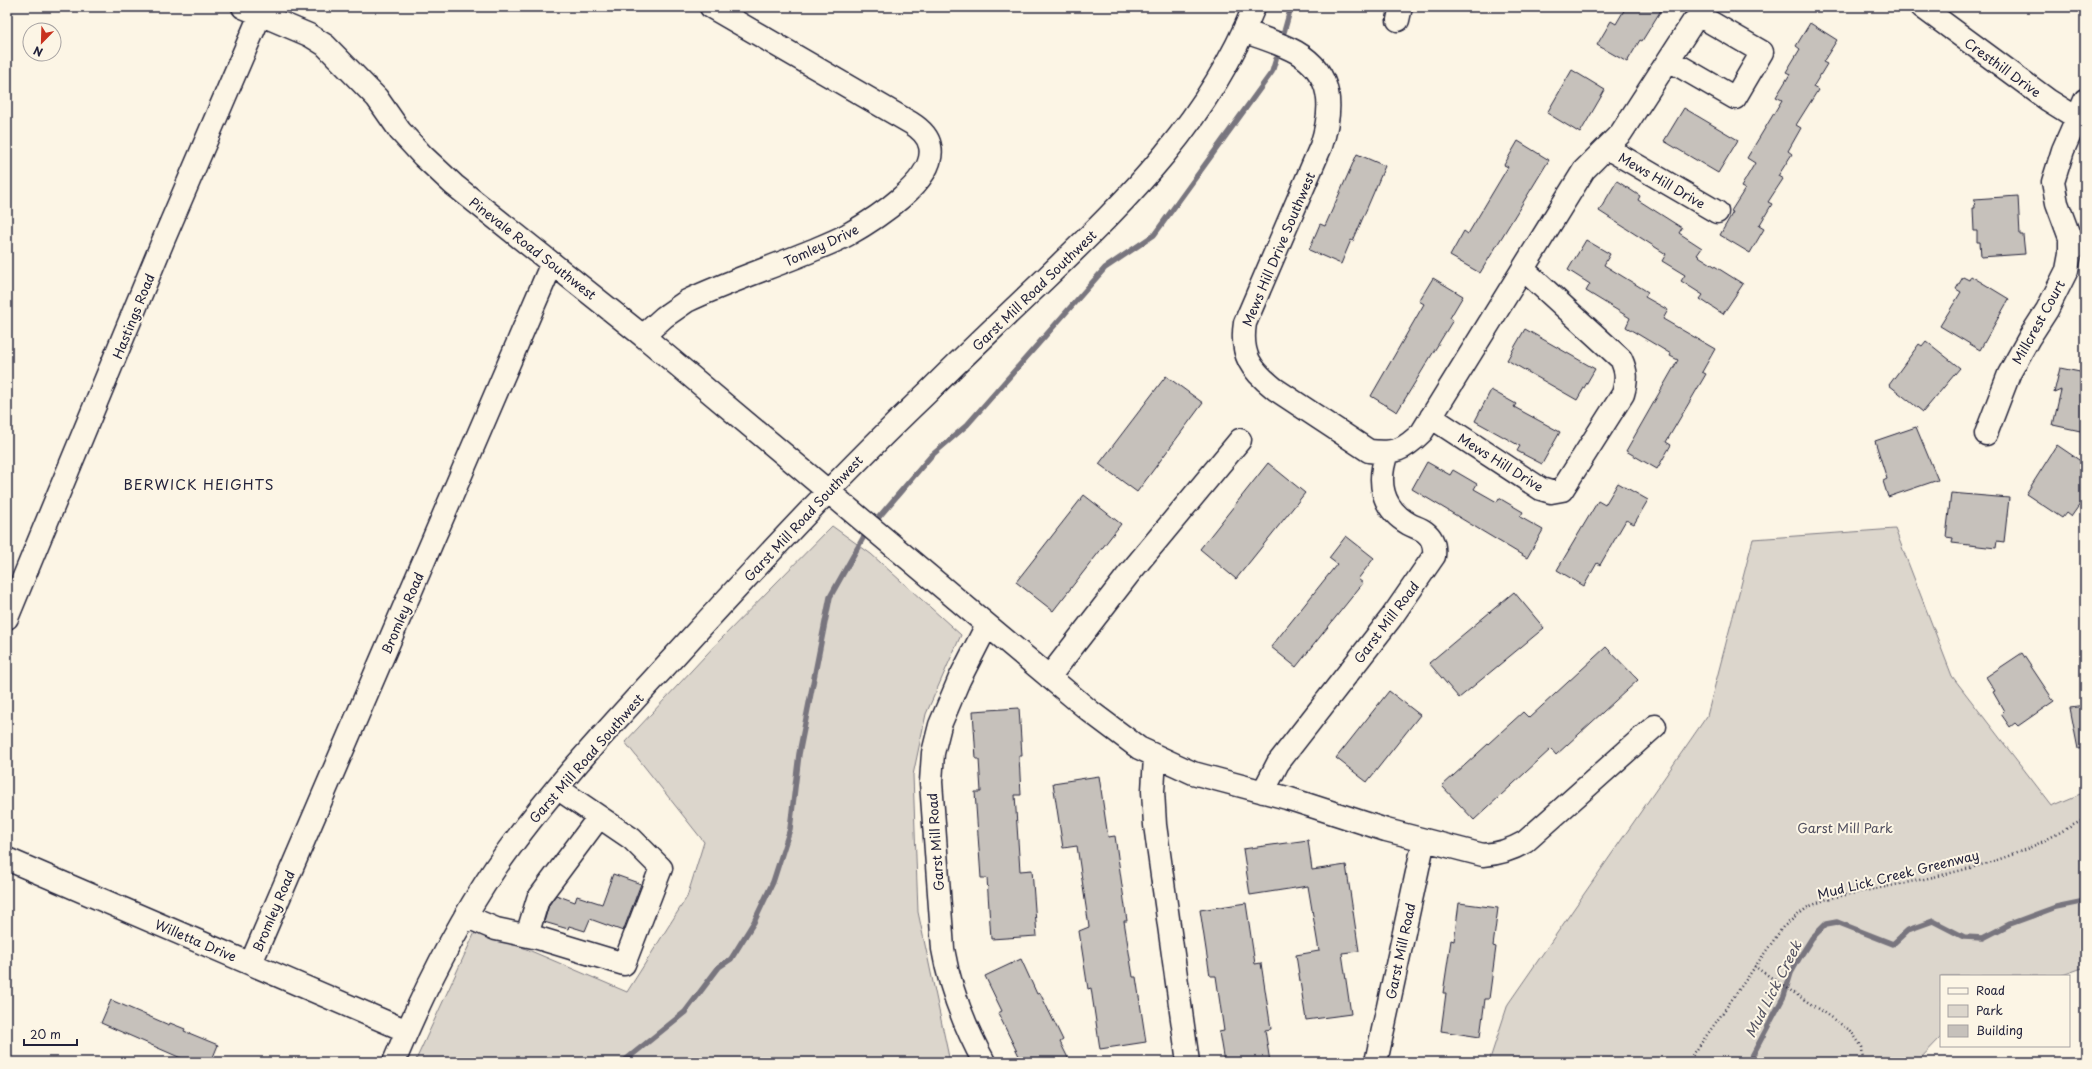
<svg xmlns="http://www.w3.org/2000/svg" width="2092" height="1069" font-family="'Playpen Sans',sans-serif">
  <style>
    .green { fill: #dcd6cc; stroke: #7f7c84 }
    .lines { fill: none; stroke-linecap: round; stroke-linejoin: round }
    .stream { stroke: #78757e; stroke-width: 5.5 }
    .building { fill: #c6c1bb; stroke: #22223b }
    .minor-casing { stroke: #22223b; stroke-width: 25 }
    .path { stroke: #22223b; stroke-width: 2.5; stroke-dasharray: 1 3; stroke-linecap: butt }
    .minor { stroke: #fcf5e5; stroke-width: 22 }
    .labels { text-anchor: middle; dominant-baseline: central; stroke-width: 4; stroke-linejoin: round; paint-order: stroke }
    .street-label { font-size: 13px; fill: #22223b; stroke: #fcf5e5 }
    .park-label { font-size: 13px; fill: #504f5f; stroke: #fcf5e5 }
    .neighbourhood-label { font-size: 14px; letter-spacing: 1px; fill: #22223b; stroke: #fcf5e5 }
    .water-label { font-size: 14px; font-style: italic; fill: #545362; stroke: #fcf5e5 }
  </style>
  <rect width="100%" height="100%" fill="#fcf5e5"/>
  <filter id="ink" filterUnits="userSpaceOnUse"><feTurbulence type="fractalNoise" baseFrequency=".025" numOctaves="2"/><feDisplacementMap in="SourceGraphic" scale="8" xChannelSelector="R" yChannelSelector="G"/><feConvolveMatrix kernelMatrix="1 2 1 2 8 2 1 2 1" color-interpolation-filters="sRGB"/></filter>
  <g filter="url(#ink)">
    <path class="green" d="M832,526l39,28 90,81 -35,79 -13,61 5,137 32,150h-535l62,-134 150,64 60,-95 17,-55 -79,-100 94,-101z
      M1895,529l57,147 100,130 33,-14v175l-25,9h-119v61l-24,25h-428l19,-58 199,-288 46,-177z"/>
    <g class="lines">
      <path class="stream" d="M1284,32l7,-25
        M873,524l58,-68 36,-31 138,-157 49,-33 118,-163 4,-13
        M623,1062l62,-50 34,-45 12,-8 23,-37 19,-40 17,-53 9,-75 31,-157 37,-66
        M1749,1062l35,-66 7,-23 9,-16 12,-19 14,-14 11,-2 56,22 15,-14 25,-9 31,16 19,1 27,-14 46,-17 29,-6"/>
    </g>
    <path class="building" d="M1626,7h37l-21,34 -2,-1 -13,22 -30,-17 14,-24 5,3z
      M1810,23l27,17 -14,22 4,2 -14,23 5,3 -22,35 5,3 -13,23 4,3 -14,22 5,3 -15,23 4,2 -13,22 5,3 -14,24 -30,-18 13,-23 -2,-1 14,-22 -4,-2 14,-24 -8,-5 35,-58 -6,-3 14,-23 -4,-2 14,-23 -4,-3z
      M1572,70l33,20 -25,43 -33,-20z
      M1684,108l54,32 -20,33 -54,-32z
      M1518,141l31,19 -69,113 -30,-17 14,-25 4,3 40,-67 -4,-2z
      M1357,154l28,12 -32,75 -2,-1 -10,24 -32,-14 11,-26 5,2z
      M1617,181l23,15 -2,4 44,28 -3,5 23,15 -5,7 46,29 -20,30 -23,-15 3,-4 -22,-14 4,-6 -23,-14 4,-7 -67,-43z
      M2018,196l2,39h3l2,19 -44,3 -1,-15h-3v-11h-3l-1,-23h2l-1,-9z
      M1586,240l24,14 -6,11 44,27 -3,5 23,13 -5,9 52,30 -13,23 4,2 -40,68 5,3 -14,24 -31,-18 52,-91 -8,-4 1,-2 -45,-27 4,-9 -44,-27 4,-7 -22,-14z
      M1971,276l38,23 -29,51 -40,-24 21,-34 -5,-3 7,-12 6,3z
      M1433,278l30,18 -13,22 3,2 -56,92 -26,-16 53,-92 -5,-3z
      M1525,329l70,40 -18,31 -70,-40z
      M1926,341l34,27 -37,44 -34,-27 30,-41 3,2z
      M2060,368l25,5v59l-32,-7 8,-35 -7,3z
      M1166,376l37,27 -66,89 -38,-28z
      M1491,390l25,14 -2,3 46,25 -18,32 -25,-13 3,-5 -45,-25z
      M1916,427l22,53 -50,17 -5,-16 4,-2 -12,-38z
      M2057,445l28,19v33l-14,20 -5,-4 -4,5 -36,-24z
      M1427,462l23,13 3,-5 24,14 -3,5 23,13 2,-4 24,14 -3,5 23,13 -16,28 -115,-69z
      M1268,463l37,30 -69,86 -36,-30z
      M1618,483l30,17 -14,24 -8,-4 -26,45 -3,-2 -13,23 -27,-16 41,-69 7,4z
      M1951,493l58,5 -5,44 -7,-1 -1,7 -44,-5 1,-5 -7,-1z
      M1084,495l37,29 -68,87 -37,-29z
      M1346,536l28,22 -16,21 5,4 -67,84 -25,-20 66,-83 -8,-6z
      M1514,592l30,36 -85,70 -30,-35z
      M1606,647l32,33 -82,75 -5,-6 -77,71 -32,-34 81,-74 6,6z
      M2022,653l32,48 -36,25 -3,-3 -5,4 -9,-13 3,-3 -11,-19 2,-1 -9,-14z
      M1389,691l31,24 -53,67 -31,-24z
      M2085,706v42l-7,1 -8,-41z
      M1019,708l3,48h-3l2,39h-6l5,76 12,-1 5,66 -46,3 -4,-61h-6l-6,-86h6l-2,-33h-3l-3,-48z
      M1099,776l9,61 7,-1 12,85h-3l9,56h3l10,65 -46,7 -9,-61 -3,1 -9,-58 10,-4 -12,-81 -14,2 -10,-65z
      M1308,840l4,30 34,-5 13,86 -17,2 9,61 -45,6 -10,-65 23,-4 -11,-65 -58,9 -7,-46z
      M613,874l28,10 -18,47 -33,-12 -5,12 -16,-5 -1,3 -24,-7 5,-17 7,-10 19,7 2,-6 25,8z
      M1246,903l9,61 6,-1 10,66 -6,1 5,32h-46l-5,-30 5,-1 -8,-55h-6l-10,-66z
      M1459,903l39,5 -5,38 3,1 -7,52h-4l-5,38 -39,-6 5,-38h-3l8,-53 3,1z
      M1021,959l16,35 3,-1 23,47 -3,2 10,20h-48l-24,-49 4,-2 -17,-35z
      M111,1000l58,25 1,-2 15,6 -1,2 34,14 -7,17h-21l-89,-39z"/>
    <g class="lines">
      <g class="minor-casing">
        <path id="minor" d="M243,7l66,28 16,10 52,53 23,33 23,25 31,29 189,151 448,376 48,36 54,25 94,25 99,32 97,25c16,-1 28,-5 42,-13l130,-116
          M1922,7l126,93 37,23
          M1398,20l3,-13
          M1244,31c17,7 36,12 52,21 38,22 37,57 25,94l-76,177c-5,32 6,47 30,66l94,62c26,3 35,-1 53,-19l162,-262 37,-37 72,-111 6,-3h6l57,33 -27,46 -66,-38
          M1607,148l110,64
          M643,336l21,-19 23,-16c40,-19 83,-33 124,-50 12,-5 25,-10 36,-16 25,-14 91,-55 83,-89 -2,-10 -11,-18 -19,-23l-200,-116
          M1431,417l110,72 10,3 11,-2 61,-96c4,-14 4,-22 -2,-35l-98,-90
          M1986,434l23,-60 20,-36 18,-28 20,-40 3,-16v-16l-13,-35 -4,-21 10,-32 22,-50
          M7,618l156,-377 97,-226
          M1049,677l79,-102 112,-135
          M1155,757l-2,34 2,34 33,237
          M1263,792l15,-29 113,-145 43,-62c1,-9 -1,-18 -9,-24 -5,-4 -11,-5 -16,-8 -28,-16 -32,-43 -22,-71
          M7,859l400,172
          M465,916l31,13 42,9 86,26 37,-96 -29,-29 -75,-51
          M527,935l11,-36 61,-82
          M251,963l301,-700
          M394,1062c28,-68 61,-134 102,-195 58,-83 129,-156 197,-231 76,-83 152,-165 234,-243 39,-39 79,-77 119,-115 86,-83 162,-158 208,-271
          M984,1062c-20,-37 -34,-72 -41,-113l-12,-167 2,-29 7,-28 19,-45 28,-55
          M1376,1062l48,-222"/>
      </g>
      <path class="path" d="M1754,966l97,65 11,16 1,15
        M1688,1062l95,-135 25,-20 19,-8c66,-15 143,-25 204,-52 18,-8 36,-19 54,-28"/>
      <use href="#minor" class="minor"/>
    </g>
  </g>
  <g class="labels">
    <g class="street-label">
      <text transform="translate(2003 67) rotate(36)">Cresthill Drive</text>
      <text transform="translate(1662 180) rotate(30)">Mews Hill Drive</text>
      <text transform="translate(821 245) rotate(-25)">Tomley Drive</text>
      <text transform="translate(533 248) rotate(38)">Pinevale Road Southwest</text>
      <text transform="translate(1278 249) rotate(-67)">Mews Hill Drive Southwest</text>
      <text transform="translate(1034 290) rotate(-44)">Garst Mill Road Southwest</text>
      <text transform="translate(133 316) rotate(-68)">Hastings Road</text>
      <text transform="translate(2038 322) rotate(-61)">Millcrest Court</text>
      <text transform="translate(1501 462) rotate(32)">Mews Hill Drive</text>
      <text transform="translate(803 518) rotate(-47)">Garst Mill Road Southwest</text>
      <text transform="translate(402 613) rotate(-67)">Bromley Road</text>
      <text transform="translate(1386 622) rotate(-53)">Garst Mill Road</text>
      <text transform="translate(586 758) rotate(-49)">Garst Mill Road Southwest</text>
      <text transform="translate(935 842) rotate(-94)">Garst Mill Road</text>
      <text transform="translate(1898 874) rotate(-14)">Mud Lick Creek Greenway</text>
      <text transform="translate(273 911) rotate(-67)">Bromley Road</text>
      <text transform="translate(196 940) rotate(23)">Willetta Drive</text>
      <text transform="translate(1400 951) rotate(-78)">Garst Mill Road</text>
    </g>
    <g class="park-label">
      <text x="1845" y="827">Garst Mill Park</text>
    </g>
    <g class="neighbourhood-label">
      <text x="199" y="484">BERWICK HEIGHTS</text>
    </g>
    <g class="water-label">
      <text transform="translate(1773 989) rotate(-63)">Mud Lick Creek</text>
    </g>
  </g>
  <rect width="2092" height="1069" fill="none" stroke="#fcf5e5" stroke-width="24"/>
  <rect x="12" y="12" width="2068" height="1045" fill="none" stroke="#22223b" stroke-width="1.5" filter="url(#ink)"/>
  <rect x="1940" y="975" width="130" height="72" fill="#fcf5e5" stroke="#a5a1a1"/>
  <rect x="1948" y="988" width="20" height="6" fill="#fcf5e5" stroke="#a5a1a1"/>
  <text x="1976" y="995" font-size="12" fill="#22223b">Road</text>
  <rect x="1948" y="1005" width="20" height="12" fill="#dcd6cc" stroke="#a5a1a1"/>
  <text x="1976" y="1015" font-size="12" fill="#22223b">Park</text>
  <rect x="1948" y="1025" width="20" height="12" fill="#c6c1bb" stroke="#a5a1a1"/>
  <text x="1976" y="1035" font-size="12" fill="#22223b">Building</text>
  <g transform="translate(42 42) rotate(203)"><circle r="19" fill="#fcf5e5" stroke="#a5a1a1"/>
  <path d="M0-3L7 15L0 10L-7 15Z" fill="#c8321e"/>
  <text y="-6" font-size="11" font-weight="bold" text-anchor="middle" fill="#22223b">N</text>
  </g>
  <path d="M24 1039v6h53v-6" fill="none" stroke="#22223b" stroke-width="2"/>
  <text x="30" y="1039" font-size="12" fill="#22223b" stroke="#fcf5e5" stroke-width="3" paint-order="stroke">20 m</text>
</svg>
